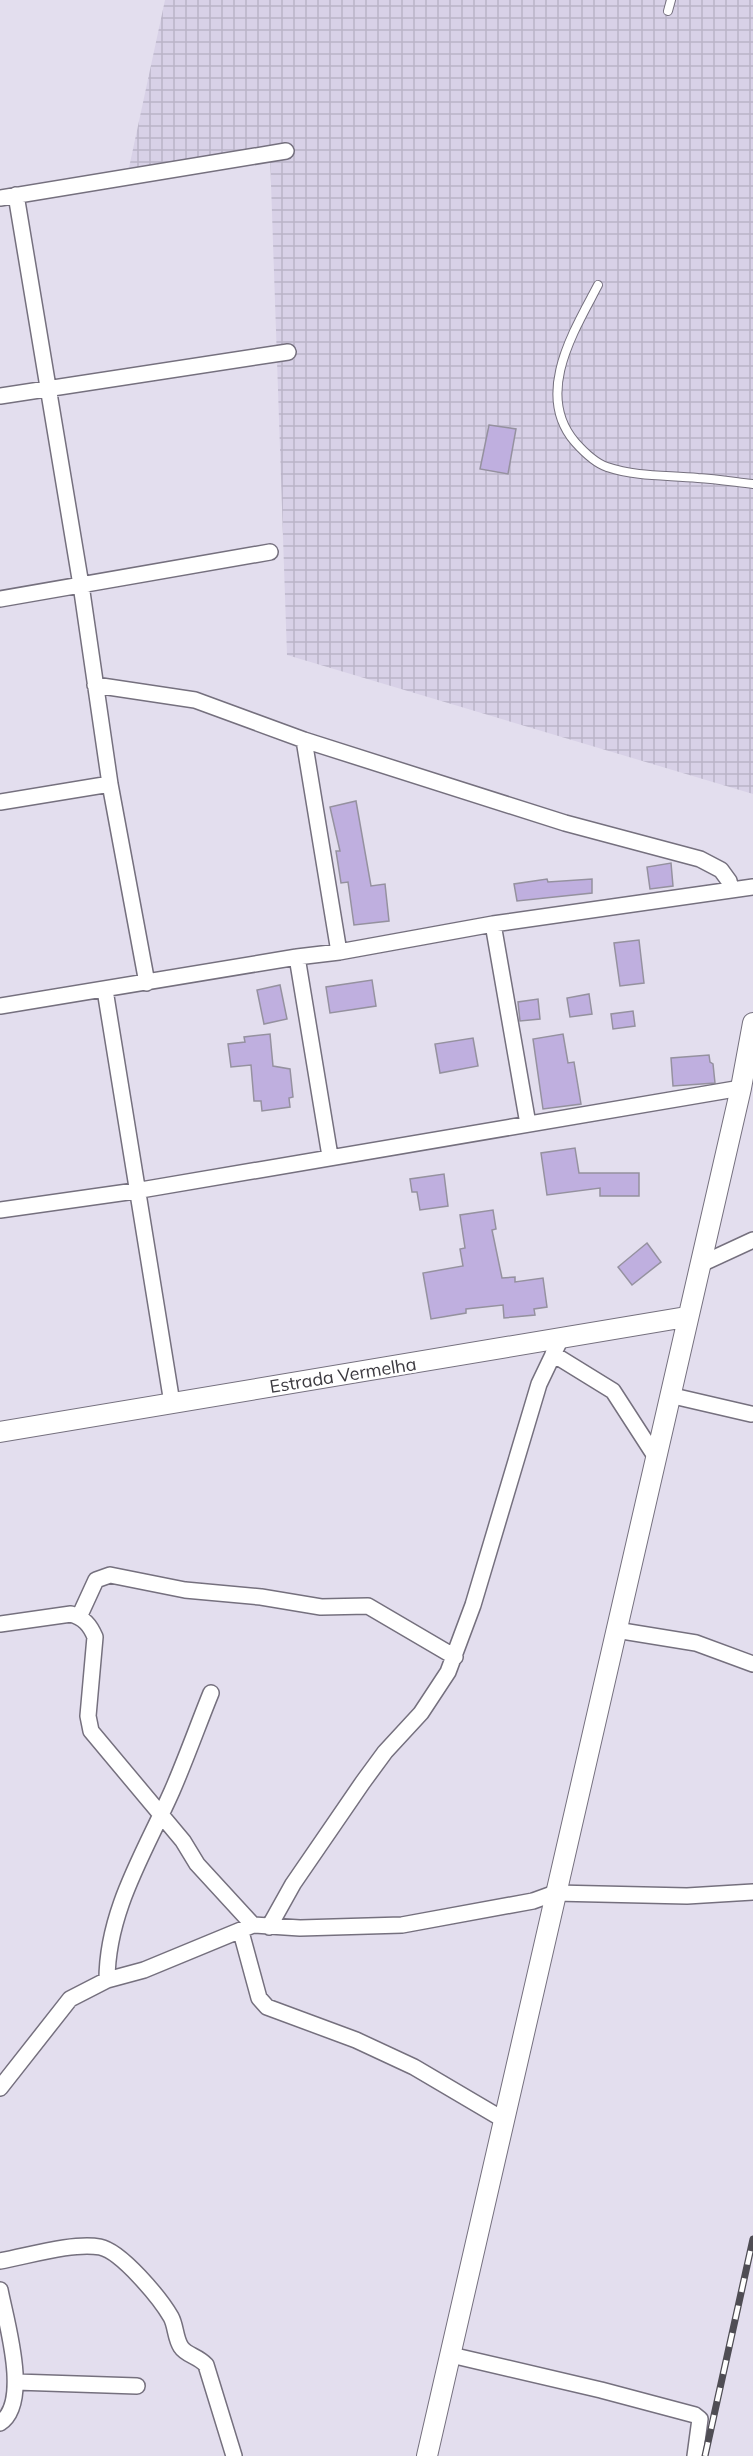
<svg xmlns="http://www.w3.org/2000/svg" width="753" height="2456" font-family="Mulish,sans-serif">
  <style>
    .industrial { fill: url(#industrial-grid) }
    .building { fill: #bfafdf; stroke: #95919f; stroke-width: 1.5 }
    .lines { fill: none; stroke-linecap: round; stroke-linejoin: round }
    .service-casing { stroke: #75707e; stroke-width: 10 }
    .minor-casing { stroke: #75707e; stroke-width: 18 }
    .tertiary-casing { stroke: #75707e; stroke-width: 22 }
    .service { stroke: #fff; stroke-width: 8 }
    .minor { stroke: #fff; stroke-width: 15 }
    .tertiary { stroke: #fff; stroke-width: 20 }
    .rail-casing { stroke: #4f4d54; stroke-width: 7 }
    .rail { stroke: #fff; stroke-width: 4.5; stroke-dasharray: 14; stroke-linecap: butt }
    .labels { text-anchor: middle; dominant-baseline: central; stroke-width: 4.5; stroke-linejoin: round; paint-order: stroke }
    .street-label { font-size: 18px; fill: #3b393f; stroke: #fff }
  </style>
  <defs>
    <pattern id="industrial-grid" width="8" height="8" patternUnits="userSpaceOnUse" patternTransform="scale(1.5)"><rect width="8" height="8" fill="#d8d1e7"/><path d="M0 4h8M4 0v8" fill="none" stroke="#bab4c7"/></pattern>
  </defs>
  <rect width="100%" height="100%" fill="#e3deee"/>
  <path class="industrial" d="M165,0h588v794l-466,-139 -17,-501 -143,23z"/>
  <path class="building" d="M489,425l27,4 -8,45 -28,-5z
    M356,801l15,85 14,-2 4,37 -35,4 -6,-43 -7,1 -5,-32h4l-10,-44z
    M671,863l2,23 -23,3 -3,-22z
    M547,879l1,3 44,-3v14l-75,8 -3,-17z
    M639,940l5,43 -24,3 -6,-43z
    M372,980l4,26 -46,7 -4,-26z
    M280,985l7,34 -23,5 -7,-34z
    M589,994l3,20 -22,3 -3,-19z
    M538,999l2,20 -20,2 -2,-19z
    M633,1011l2,15 -22,3 -2,-15z
    M270,1034l3,32 17,3 3,28 -4,1 1,9 -28,4 -1,-10h-7l-3,-36 -20,2 -3,-23 17,-2 -1,-5z
    M563,1034l5,29 6,-1 7,42 -38,5 -10,-70z
    M473,1038l5,28 -38,7 -5,-29z
    M709,1055l1,7 3,2 2,19 -42,3 -2,-28z
    M575,1148l4,25h60v23h-39v-8l-53,7 -6,-42z
    M444,1174l4,32 -28,4 -3,-18h-5l-2,-13z
    M493,1210l3,19 -4,1 10,48 13,-1v5l28,-4 4,29 -13,2 1,6 -31,3 -1,-13 -37,4v4l-35,6 -8,-46 40,-7 -3,-17 5,-1 -5,-33z
    M647,1243l14,19 -29,23 -14,-18z"/>
  <g class="lines">
    <g class="service-casing">
      <path id="service" d="M668,11l3,-11
        M598,285c-24,46 -64,109 -23,157 8,9 20,21 32,25 30,10 60,8 91,11 18,1 37,4 55,6"/>
    </g>
    <g class="minor-casing">
      <path id="minor" d="M16,195l65,390 29,199 37,199
        M0,198l286,-47
        M0,396l288,-44
        M0,599l270,-47
        M95,685l100,15 109,40 261,83 135,36 21,11 8,11 2,9
        M304,740l35,212
        M0,802l110,-18
        M493,924l35,200
        M297,957l33,199
        M105,990l67,413
        M0,1006l297,-49 42,-5 154,-28 260,-37
        M0,1210l135,-19 606,-103
        M699,1265l54,-25
        M553,1354l60,37 42,65
        M669,1395l82,19
        M79,1617l17,-37 14,-5 75,15 76,7 60,10 47,-1 87,51
        M0,1624l71,-10c13,4 19,11 24,23l-7,79 3,15 92,110 14,23 56,61
        M616,1630l80,13 57,21
        M269,1927l24,-43 70,-102 22,-30 36,-39 27,-41 25,-67 66,-221 22,-46
        M241,1932l18,66 8,9 89,33 58,27 90,53
        M107,1980c0,-69 38,-128 65,-189 14,-32 26,-66 39,-98
        M0,2088l70,-89 37,-19 37,-10 109,-45 47,3 102,-3 131,-24 22,-8 132,3 66,-4
        M0,2261c28,-5 73,-19 100,-14 21,4 60,51 71,70 5,9 4,21 10,30 5,8 17,9 25,18l28,91
        M0,2290c6,31 31,113 0,133
        M451,2355l150,35 94,25 5,4 -5,37
        M16,2382l121,4"/>
    </g>
    <g class="tertiary-casing">
      <path id="tertiary" d="M0,1432l686,-115
        M427,2456l314,-1368 12,-65"/>
    </g>
    <use href="#service" class="service"/>
    <use href="#minor" class="minor"/>
    <use href="#tertiary" class="tertiary"/>
    <g class="rail-casing">
      <path id="rail" d="M705,2456l48,-217"/>
    </g>
    <use href="#rail" class="rail"/>
  </g>
  <g class="labels">
    <g class="street-label">
      <text transform="translate(343 1375) rotate(-9)">Estrada Vermelha</text>
    </g>
  </g>
</svg>
